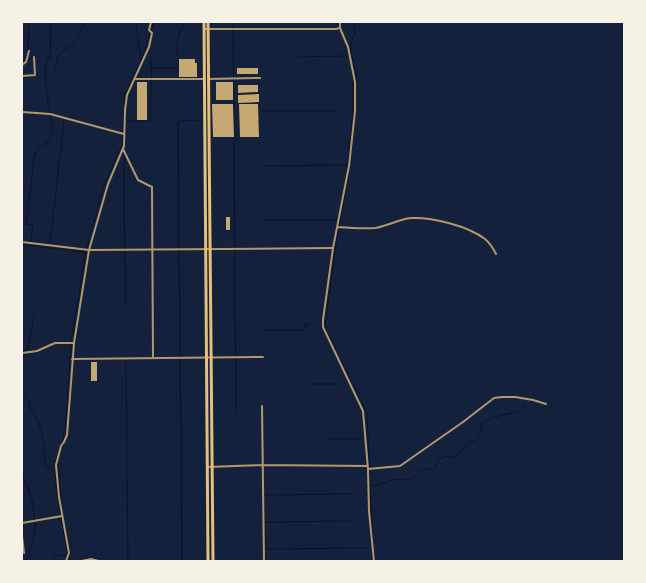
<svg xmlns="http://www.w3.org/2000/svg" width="646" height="583" font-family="Overpass,sans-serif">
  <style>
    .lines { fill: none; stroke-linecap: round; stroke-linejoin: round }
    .stream { stroke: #0b132b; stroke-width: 1 }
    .building { fill: #c6a872 }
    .minor { stroke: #b1986c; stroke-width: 2 }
    .tertiary { stroke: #b1986c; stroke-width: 2 }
    .trunk { stroke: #e5c07b; stroke-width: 3 }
  </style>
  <rect width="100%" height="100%" fill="#14213d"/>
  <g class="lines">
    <path class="stream" d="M136,22l5,39
      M233,22l3,390
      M28,51l1,-29
      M296,57l51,-1
      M22,62l5,-6
      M152,68h26l-1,-28 7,-18
      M55,70l4,-16 15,-11 5,-6 5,-15
      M263,111h73
      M125,121h25v-24l2,-4 -1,-37
      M124,156l1,148
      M262,166l85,-1
      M347,168l6,-55v-32l4,-2 -7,-33 5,-13 -2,-11
      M348,171l1,3 -12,63 -12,86 2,9 37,74 3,9 6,131
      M263,220h74
      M31,241l2,-16 -7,-1 9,-72 1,1 8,-9h3l6,-12 -7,-43 -1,-25 2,-1v-5h3l1,-36
      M50,243l14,-123
      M24,245l61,7
      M264,330h40l1,-6 4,1
      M22,352l6,-3 6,-34
      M126,360l2,201
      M310,384h26
      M22,391l6,9 2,8 9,15 5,19 1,24 9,3 6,43 8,42 -1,2 -13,-1v6
      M328,439h35
      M63,442l4,-33 4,-68 15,-89 17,-64 19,-43 3,-51 16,-33 13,-39
      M22,454v2
      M58,462l3,39
      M22,465l2,13 8,21 3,24v10l-9,28
      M371,486c7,0 11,-3 18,-5 7,-3 15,0 22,-3 11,-4 6,-11 23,-8l5,-11 7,-3 9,2 13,-15 8,-2 5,-9v-9c6,-2 13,-6 18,-7 11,-3 19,-3 27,-11
      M264,495l88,-1
      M65,528l5,25 -1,8
      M266,549l103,-1
      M374,554l2,7
      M92,558l11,3
      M76,561l13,-3
      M182,561l-4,-440 23,-1
      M266,561l-1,-39 85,-1"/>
  </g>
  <path class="building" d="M179,59h16v4h2v14h-18z
    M237,68h21v6h-21z
    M137,82h10v38h-10z
    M216,82h17v18h-17z
    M238,85h20v7l-20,1z
    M259,94v8l-21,1v-8z
    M212,104h21l1,33h-21z
    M239,104h19l1,33h-19z
    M226,217h4v13h-4z
    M91,362h6v19h-6z"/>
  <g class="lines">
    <path class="minor" d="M340,22v6l8,19 7,35v29l-6,55 -16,82 -10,72v7l40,84 5,58 1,42 5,50
      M204,29h132l4,-1
      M22,65l4,-3 3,-11
      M22,76l13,-1 -1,-18
      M135,79h69
      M208,79l52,-1
      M22,112l28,2 74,20
      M123,149l15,31 14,7 1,171
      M338,227c12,1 25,2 37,1 13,-2 24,-9 36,-10 21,-1 57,8 74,21 5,4 8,9 11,15
      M22,353l15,-2 18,-8h19
      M72,359l191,-2
      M262,406l2,155
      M207,467l56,-2 104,1
      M368,469l32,-3 63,-44 31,-24 8,-1h13l18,3 13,4
      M22,523l40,-7
      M22,536l2,17
      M66,561l3,-8 -10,-56 -3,-32 5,-19 3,-4 3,-7 7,-92 15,-93 19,-66 16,-38 1,-36 2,-15 22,-48 3,-14 -3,-3 2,-8
      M81,561l10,-2 8,2"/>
    <path class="tertiary" d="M22,242l67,8 244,-2"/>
    <path class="trunk" d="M204,22l4,539
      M208,22l5,539"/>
  </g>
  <rect width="646" height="583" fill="none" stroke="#f6f1e7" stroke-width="46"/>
</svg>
